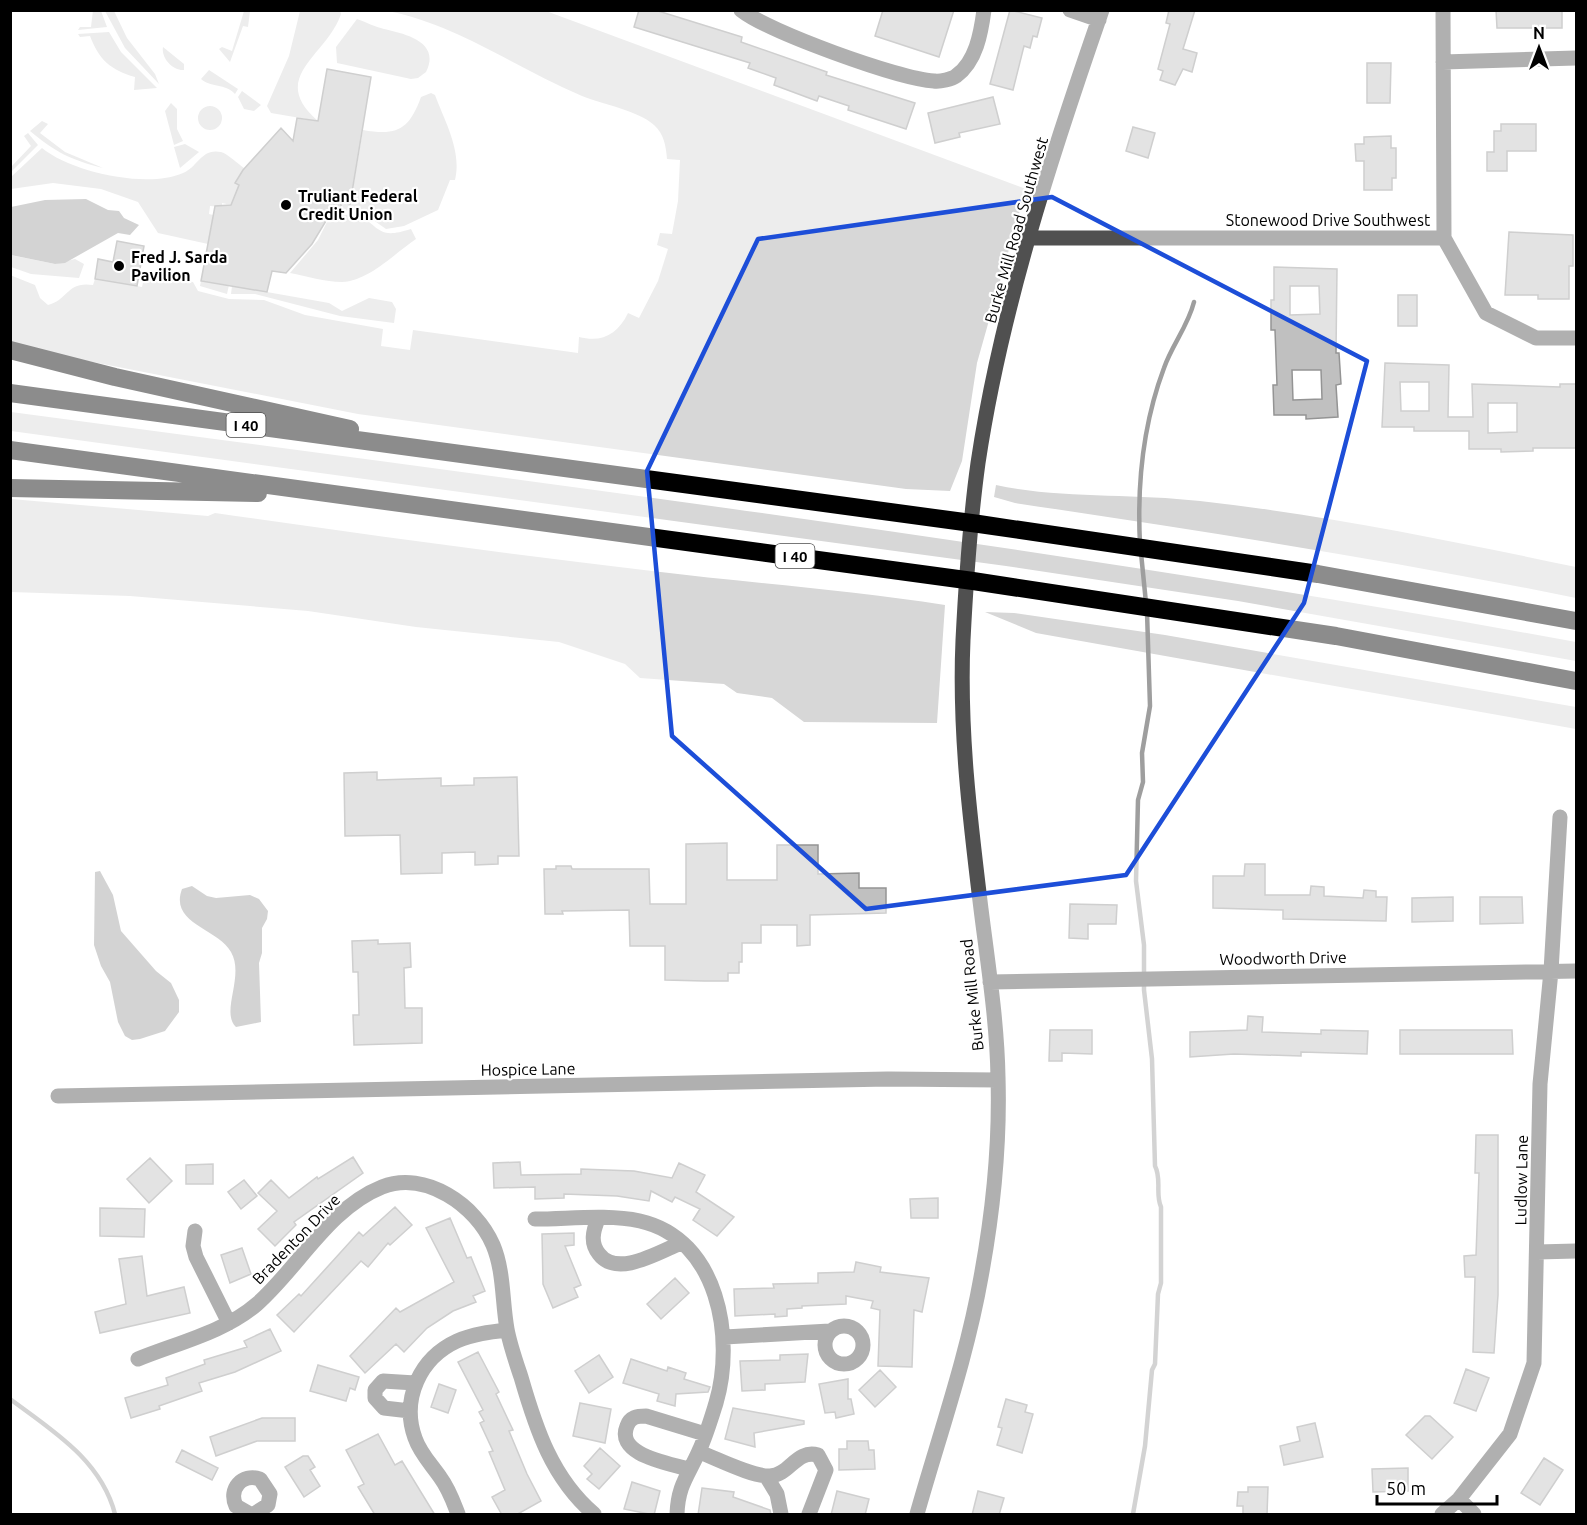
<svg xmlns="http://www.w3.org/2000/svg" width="1587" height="1525" font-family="Ubuntu,sans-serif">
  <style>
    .green { fill: #d7d7d7 }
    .water { fill: #9e9e9e }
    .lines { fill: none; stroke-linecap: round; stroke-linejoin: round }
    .stream { stroke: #9e9e9e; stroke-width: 4.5 }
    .building { fill: #c0c0c0; stroke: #949494; stroke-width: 1.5; fill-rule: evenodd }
    .minor { stroke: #505050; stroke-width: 15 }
    .highway { stroke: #000; stroke-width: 18 }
    .marked { fill: none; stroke: #1d4ed8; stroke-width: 4.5; stroke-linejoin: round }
    .poi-dot { fill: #000; stroke: #fff; stroke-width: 2 }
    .labels { text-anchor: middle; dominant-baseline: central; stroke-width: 4.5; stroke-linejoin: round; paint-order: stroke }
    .shield { fill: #fff; stroke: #4c4c4c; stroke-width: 1.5 }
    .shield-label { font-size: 15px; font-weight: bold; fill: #000 }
    .poi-label { font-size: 16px; font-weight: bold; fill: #000; stroke: #fff; text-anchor: start }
    .street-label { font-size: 16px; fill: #000; stroke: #fff }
  </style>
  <rect width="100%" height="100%" fill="#fff"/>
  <path class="green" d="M93,10l8,1 6,16 -29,3 2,-3h11z
    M105,11h9l13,27 28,36 4,10 -34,-36z
    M244,11h6l-2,16 -5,-1 -13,36 -11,-13 3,-2 10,4z
    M300,11h40l1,3c-14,42 -74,63 -23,107l-47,-8 -4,-7 22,-50z
    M388,11h158l480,178 -49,174 -15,98 -12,30 -44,-2 -548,-75 -347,-68 -1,-71 25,10 5,13 8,7c20,-5 19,-24 45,-20l2,-6 47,8 3,-14 48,9 5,9 31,8 35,1 41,15 78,14 -2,17 29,4 3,-20 165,23 1,-16c23,6 39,-3 49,-24l11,5 19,-37 10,-32 -11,-4 3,-12 12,1 6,-33 2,-41 -13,-1c-1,-13 -3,-25 -13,-34 -15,-14 -52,-21 -72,-29 -66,-28 -124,-71 -194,-85z
    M357,19c9,3 18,8 27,10 22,5 57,13 42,43l-8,6 -7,1 -74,-16 -1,-16z
    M109,32l12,20 36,36 -23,2 1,-13c-24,-7 -36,-17 -45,-41l-10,1 -2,-3z
    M163,47l21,17v6c-11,1 -23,-12 -21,-23z
    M209,70l29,19 -3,5c-10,-11 -24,-6 -34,-15z
    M242,91l19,14 -7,6 -10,-2 -6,-12z
    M431,93l4,2c10,27 27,56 20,85h-5l-12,30 -34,16 -18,3 -27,-19 -22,1 4,-9 13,2 1,-9 -3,-1 11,-64c34,6 46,0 58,-33z
    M171,103l6,6v20l6,12 -9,4 -9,-34z
    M198 118a12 12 0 1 1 24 0a12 12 0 1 1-24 0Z
    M42,121l6,3 -8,9 25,19 38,16c-32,-8 -48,-16 -73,-37z
    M28,133l10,12 -27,27v-5l20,-21 -7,-10z
    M185,144l14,8 -19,16 -6,-21z
    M42,148c29,24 105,41 141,25 15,-6 18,-25 38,-21 7,2 17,12 23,16l-9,15 4,3 -8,19 -9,-2v4l-12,-1 -1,8 4,1 -5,29 -50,-11 -20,-31 -37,-13 -48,-6 -42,6v-12z
    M357,214c24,13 20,26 54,15l5,10c-21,14 -47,42 -74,43 -17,0 -35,-6 -52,-9l28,-33 12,-24z
    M10,255l45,9 20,-5 9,5 -5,14 -48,-4 -20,-7z
    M201,281l28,4 -2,9 -27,-8z
    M232,286l97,17 13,8 27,-13 23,4 4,7 -2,14 -54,-7 -85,-22h-24z
    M11,412c522,70 1046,135 1565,230v19l-338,-60 -232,-35 -995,-135z
    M996,485c66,14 136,8 204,16 126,14 252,40 376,66v31c-186,-38 -373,-67 -561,-95l-21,-6z
    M11,499l197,17 7,-3c146,21 291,41 437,58 98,12 196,19 293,34l-8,118 -133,-1 -32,-24 -35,-5 -13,-9 -84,-6 -15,-14 -66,-22 -143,-15 -108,-16 -178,-15 -119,-4z
    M985,612l29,1 151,22 411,72v22l-540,-96z"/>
  <path class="water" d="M86,199l22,11 11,1 5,7 15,7 -9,10 -12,-2 -53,30 -10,1 -44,-9v-48l34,-7z
    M100,871l13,24 8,36 35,40 15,12 8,17v12l-14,19 -25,8 -8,1 -7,-4 -7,-14 -8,-40 -9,-16 -7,-21 1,-73z
    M192,886l15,10 9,2 34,-3 9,4 9,12 -1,8 -5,9v25l-3,10 2,59 -25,5c-16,-15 9,-51 -5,-75 -13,-24 -62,-28 -49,-63z"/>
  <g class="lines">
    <path class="stream" d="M1140,544c-3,-58 3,-120 24,-176 8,-23 24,-42 30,-66
      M1141,553l5,50
      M10,1399c43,32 91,61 105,115
      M1133,1514l12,-68 7,-76 3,-6 3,-70 3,-11v-76c-6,-13 1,-28 -6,-41l-3,-107 -8,-69v-45l-8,-64 2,-81 5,-18 -1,-29 8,-47 -3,-94"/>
  </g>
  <path class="building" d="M639,10h16l87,27 -1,5 86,30 -1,3 89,28 -9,26 -58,-19 1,-4 -30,-10 -2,5 -43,-16 2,-7 -28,-10 2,-5 -116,-36z
    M883,10h71l-15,47 -64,-21z
    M1010,10l32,8 -5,19 -4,-1 -3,12 -6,-2 -11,44 -23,-6z
    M1169,10h26l-12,39 14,4 -5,19 -9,-3 -8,16 -15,-5 3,-9 -5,-2 12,-45 -4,-1z
    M1496,10h66v18h-65z
    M1367,63h24l-1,40h-23z
    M327,69l44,8 -21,127 -9,-2v5l-6,-1 -23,38 -26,29 -14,-2 -5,21 -66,-11 14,-75 16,-1 8,-20 -4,-2 8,-13 38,-42 12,13 4,-23 21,3z
    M993,97l7,27 -41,9 1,4 -25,6 -7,-30z
    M1501,124h35v27h-29v20h-20v-19h7v-21h7z
    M1133,127l22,6 -7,25 -22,-7z
    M1391,136v12h5v30h-4v12h-28v-29h-8l-1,-17h9v-7z
    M1509,232l64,3v31h-4v33h-31v-4h-33z
    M117,241l27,5 -7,40 -42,-7 3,-20 15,3z
    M1274,267l63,2 -1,84h3l2,31 -5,1 2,32 -32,2v-4h-32l-1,-30h4l-2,-55h-4v-30h3zM1290,286h29l1,28 -30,1zM1292,370h29l1,29 -29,1z
    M1398,295h19v31h-19z
    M1385,363l64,2 -1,52h25l-1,-33 88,3v-3h16v64h-43v3l-32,1v-3h-32v-18h-55v-4h-32zM1400,382h29v29h-28zM1488,403h29v29l-29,1z
    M377,772v8l64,-2v8l33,-1v-7l43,-1 2,79h-21v8l-23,1v-13l-33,1v20l-41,1 -1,-39 -55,1 -1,-63z
    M727,843v37h50v-35h41v29l41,-1v15h27v25l-76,2v30l-13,1v-21h-36v18h-19v19h-3v11h-11v8h-24l-39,-1v-34h-35l-1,-36 -67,1 1,3h-18l-1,-45h12v-3h15l1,3h77l1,35h36v-60z
    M1245,864h20v31h45l1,-9 13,1v9l39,2 1,-8 12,1v6h11l-1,24 -103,-2v-9l-70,-2v-32h31z
    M1453,897v24l-41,1v-24z
    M1480,897h42l1,26 -43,1z
    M1070,904l47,1 -1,19h-28v15l-19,-1z
    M378,940v4l32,-1 1,24 -7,1 1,40h17v35l-68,2 -1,-30h6l-1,-43h-5l-1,-31z
    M1248,1016l15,1 -1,15 59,2v-4l47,1 -1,23 -66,-2v4l-67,-2 -44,3v-25l57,-2z
    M1050,1030h42v24l-30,-1v8h-13z
    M1400,1030h112l1,24h-113z
    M1476,1135h22v160l-4,58 -21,-1 2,-75h-10l-1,-21 12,-1 3,-82h-4z
    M353,1157l10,16 -69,49 2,3 -21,21 -17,-17 19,-18 -19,-18 13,-13 18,18 28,-21 1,2z
    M150,1158l22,23 -23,22 -22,-24z
    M520,1162l1,13 60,-1v-5l53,2 38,7 7,-15 26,12 -9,17 38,25 -17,19 -24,-16 7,-11 -25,-12 -3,5 -21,-11 -2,10 -32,-5 -53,-2v4l-29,1v-12l-41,1 -1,-25z
    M213,1164v20h-27v-19z
    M244,1180l13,16 -16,13 -13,-17z
    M938,1198v20h-27l-1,-19z
    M395,1207l17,18 -22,20 -2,-2 -20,24 -7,-6 -67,71 -17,-17 22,-21 2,2 58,-64 4,4z
    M100,1208l45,1 -1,28 -44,-1z
    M450,1218l17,40 4,-1 14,34 -12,5 3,6 -23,9 -26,17 -23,24 -8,-8 -31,29 -15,-17 46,-48 4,4 54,-30 -28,-54z
    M574,1233v12l-9,1 16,39 -7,3 4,9 -25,11 -10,-24 -1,-50z
    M242,1248l9,26 -21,9 -9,-28z
    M142,1256l5,40 37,-9 6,26 -90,20 -5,-21 31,-8 -7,-45z
    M856,1262l25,5 -1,5 49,6 -7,34 -8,-2 -2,57 -34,-1 2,-56 -9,-2 2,-7 -27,-5v8l-44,2v2l-15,1v7l-12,1v-3l-40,2 -1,-27 40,-1 -1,-4 45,-1v-10l36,-1z
    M675,1278l14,15 -28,26 -14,-15z
    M270,1329l11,22 -46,21 -36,11 3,8 -43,15 1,3 -29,9 -6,-20 43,-13 -2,-7 39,-14 -1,-4 43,-13 -3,-6z
    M478,1352l21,40 -3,2 17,36 -4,1 18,43 14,27 -25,14h-14l-10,-18 13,-7 -16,-38 4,-1 -13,-28 4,-2 -5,-9 4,-2 -25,-48z
    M808,1354l-3,28 -40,2v6l-23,1 -2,-30 40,-1v-5z
    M599,1355l14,22 -24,16 -14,-22z
    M631,1359l36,12 1,-4 18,6 -2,6 26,8 -2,5 -32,2 -1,12 -18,-5 2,-7 -36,-11z
    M318,1365l41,12 -4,13 -5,-2 -4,13 -36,-10z
    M1466,1369l23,9 -13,33 -22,-8z
    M880,1370l16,17 -21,20 -16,-17z
    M848,1379v20h3l3,15 -18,4 -1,-6 -10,1 -6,-29z
    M439,1384l17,6 -8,23 -17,-6z
    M1006,1399l21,6 -2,7 8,2 -11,39 -25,-8 5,-17 -4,-1z
    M580,1403l31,6 -6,34 -32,-7z
    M733,1408l71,13v3l-50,9 1,14 -30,-8z
    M1425,1416h5l23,21 -21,22 -26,-24z
    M262,1418h33v23h-38l-41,15 -6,-19z
    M1315,1423l8,34 -39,8 -4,-19 20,-5 -3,-14z
    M378,1434l17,31 7,-4 33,54h-60l-17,-28 6,-3 -18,-34z
    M847,1441h21l1,9h5l1,19 -36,1v-21h8z
    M600,1448l20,18 -21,23 -12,-10 5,-5 -8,-8z
    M182,1450l36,18 -6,12 -36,-18z
    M303,1456h5l7,11 -5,3 10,16 -16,11 -19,-30z
    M1544,1458l19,12 -23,35 -19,-12z
    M1408,1468v23l-35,1 -1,-23z
    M632,1482l28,9 -6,24 -30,-6z
    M1248,1487h20l-1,28h-24v-9h-6l1,-14h10z
    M702,1488l32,4 -1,5 37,13 1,5h-73z
    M837,1491l32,8 -4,16h-34z
    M978,1491l26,7 -5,17h-27z"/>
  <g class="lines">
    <path class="minor" d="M741,10c28,22 158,69 193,71 6,1 18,-2 22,-5 20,-14 25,-43 28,-66
      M1070,10l29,10
      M1443,10l1,228
      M1443,62l133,-4
      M1029,238h415l42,75 50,25h40
      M990,982l586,-11
      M58,1096l830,-17 110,1
      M535,1219c34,0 72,-5 105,2 79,18 95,118 76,182 -5,16 -10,33 -17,48 -11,25 -21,34 -22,63
      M598,1219c-5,12 -8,24 1,35 18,24 60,-2 82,-11
      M195,1231l-2,15 3,11 33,66
      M1537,1252l39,-1
      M825 1345a19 19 0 1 1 38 0a19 19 0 1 1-38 0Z
      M725,1337l105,-6
      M138,1359c39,-16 87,-27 119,-55 41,-36 72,-96 125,-117 43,-17 94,18 111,58 11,26 9,56 14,84 3,16 9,33 14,48 15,52 31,101 73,137
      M410,1411l-26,-3 -9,-10v-8l8,-9 32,2
      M699,1452c17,6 53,25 71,24 20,-1 26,-27 48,-21l8,15 -17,44
      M688,1469c-19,-6 -73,-14 -61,-43 3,-9 10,-10 19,-10l59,18
      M766,1476l11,18 4,20
      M1459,1499l15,15
      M250,1514l-14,-8c-8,-17 6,-33 24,-27l10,15 -2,11 -14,9
      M458,1514c-5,-13 -9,-25 -18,-37 -9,-13 -20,-24 -25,-39 -14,-39 5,-80 42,-97 16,-7 33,-9 50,-11
      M917,1514c22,-78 50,-157 64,-237 12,-65 19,-134 17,-200 -1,-56 -10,-112 -17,-168 -11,-90 -22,-179 -18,-269 3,-59 7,-119 15,-177 23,-154 73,-306 124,-453
      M1442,1514l17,-15 51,-65 24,-71 6,-279 11,-113 9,-154"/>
    <path class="highway" d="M10,350l105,27 235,52
      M10,393l969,131 339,50 258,47
      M10,450l963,131 363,55 240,45
      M10,488l248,5"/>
  </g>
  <path d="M0 0H1587V1525H0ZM1052,197l315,164 -63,242 -178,272 -260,34 -194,-173 -25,-265 111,-232z" fill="#fff" fill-opacity=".55" fill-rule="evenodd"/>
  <path class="marked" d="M1052,197l315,164 -63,242 -178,272 -260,34 -194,-173 -25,-265 111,-232z"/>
  <g class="poi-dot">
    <circle cx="286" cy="205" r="6"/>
    <circle cx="119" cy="266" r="6"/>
  </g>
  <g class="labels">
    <g class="shield">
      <rect x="226.5" y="413" width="39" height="24" rx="4.5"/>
      <rect x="775.5" y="544" width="39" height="24" rx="4.5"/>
    </g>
    <g class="shield-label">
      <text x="246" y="425">I 40</text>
      <text x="795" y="556">I 40</text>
    </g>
    <g class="poi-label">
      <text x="298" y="196">Truliant Federal<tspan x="298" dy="18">Credit Union</tspan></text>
      <text x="131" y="257">Fred J. Sarda<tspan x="131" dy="18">Pavilion</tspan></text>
    </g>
    <g class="street-label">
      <text x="1328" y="220">Stonewood Drive Southwest</text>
      <text transform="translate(1016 230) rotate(-74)">Burke Mill Road Southwest</text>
      <text transform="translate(1283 958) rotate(-1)">Woodworth Drive</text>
      <text transform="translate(972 995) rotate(-96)">Burke Mill Road</text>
      <text transform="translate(528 1069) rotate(-1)">Hospice Lane</text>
      <text transform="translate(1521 1180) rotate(-89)">Ludlow Lane</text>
      <text transform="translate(296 1239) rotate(-46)">Bradenton Drive</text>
    </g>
  </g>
  <rect width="1587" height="1525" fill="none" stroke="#000000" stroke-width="24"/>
  <g transform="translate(1539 48)" stroke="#ffffff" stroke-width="4.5" paint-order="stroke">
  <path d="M0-4.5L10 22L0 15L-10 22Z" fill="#000000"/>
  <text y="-9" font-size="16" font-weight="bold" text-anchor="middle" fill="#000000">N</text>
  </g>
  <path d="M1377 1495v9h120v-9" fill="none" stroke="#000000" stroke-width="3"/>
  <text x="1386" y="1495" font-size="18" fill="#000000" stroke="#ffffff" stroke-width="4.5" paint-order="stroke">50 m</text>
</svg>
